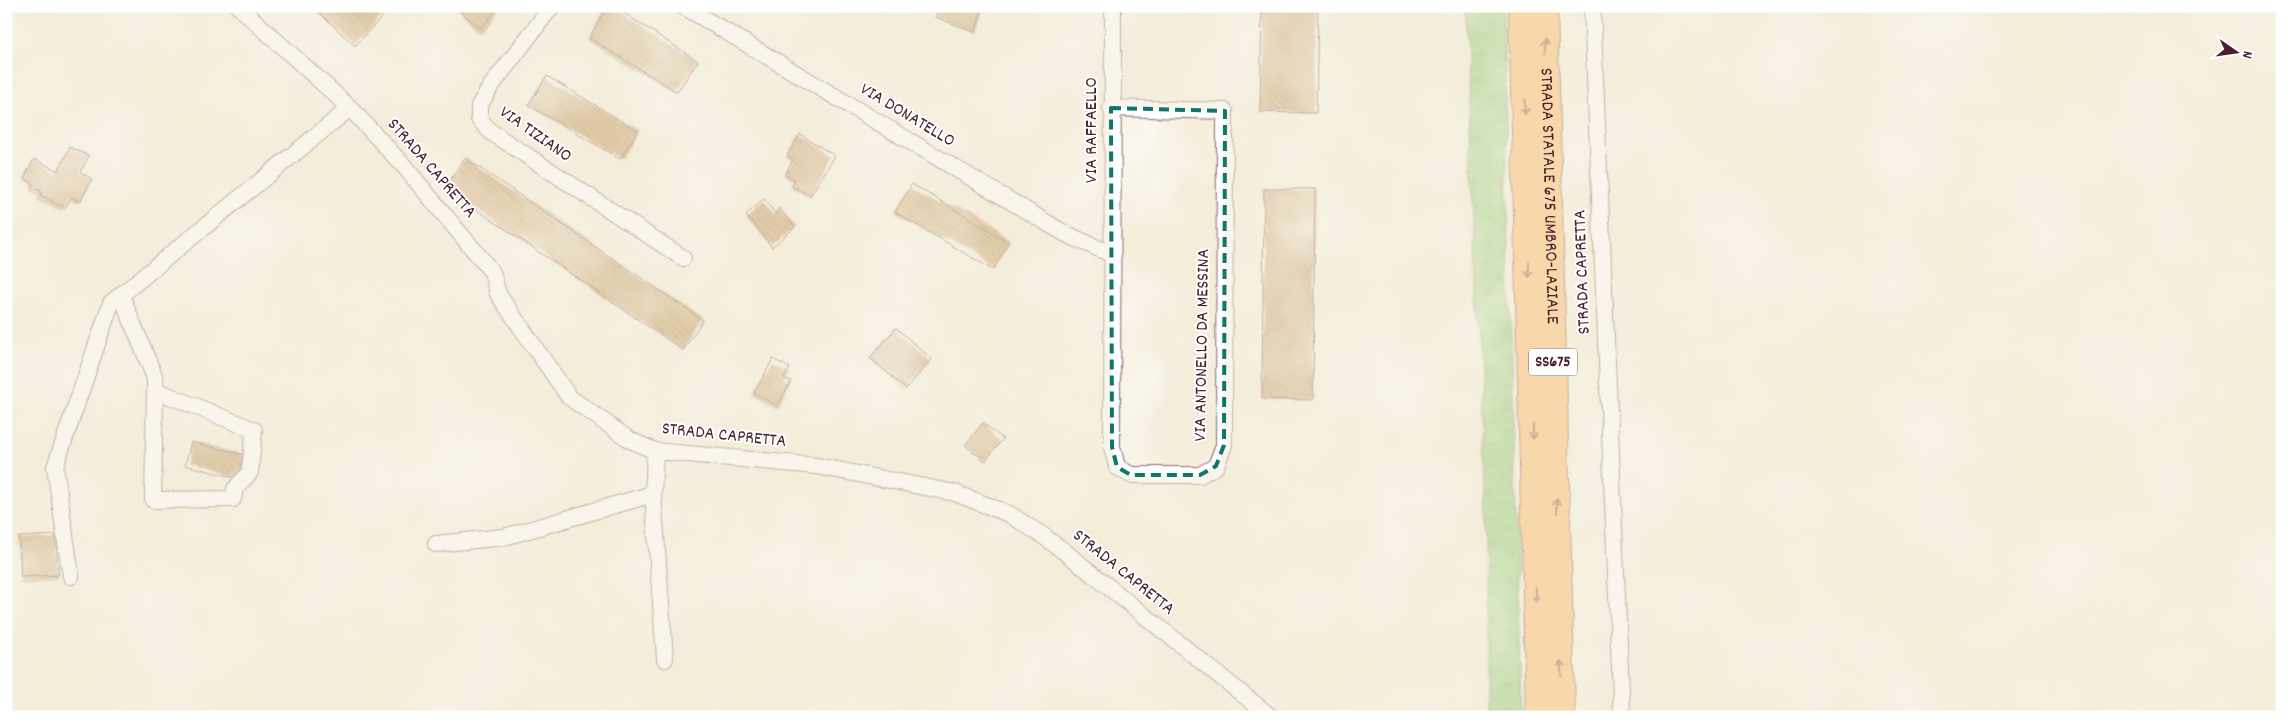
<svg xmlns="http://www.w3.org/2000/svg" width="2288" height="723" font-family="Dekko,sans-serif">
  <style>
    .grass { fill: url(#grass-tufts); stroke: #727856 }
    .building { fill: url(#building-back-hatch) }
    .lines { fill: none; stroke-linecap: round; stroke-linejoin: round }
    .minor-casing { stroke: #866768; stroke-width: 18 }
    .trunk-casing { stroke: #866768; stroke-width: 28 }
    .minor { stroke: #fff; stroke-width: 16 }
    .trunk { stroke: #fdbc70; stroke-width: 26 }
    .oneway { stroke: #9b664a }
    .marked { fill: none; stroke: #0f766e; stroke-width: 4; stroke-dasharray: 10 6; stroke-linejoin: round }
    .labels { text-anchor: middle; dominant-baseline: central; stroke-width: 4; stroke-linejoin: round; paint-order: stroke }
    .shield { fill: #fff; stroke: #80626b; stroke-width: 1 }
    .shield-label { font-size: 16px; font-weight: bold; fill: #4a1f2b }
    .street-label { font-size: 18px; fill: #4a1f2b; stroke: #fff }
  </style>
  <defs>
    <pattern id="grass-tufts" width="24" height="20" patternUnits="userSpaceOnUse" patternTransform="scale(1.25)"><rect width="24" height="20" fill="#9ad081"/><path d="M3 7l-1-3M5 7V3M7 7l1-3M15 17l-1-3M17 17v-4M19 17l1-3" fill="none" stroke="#86b270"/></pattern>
    <pattern id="building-back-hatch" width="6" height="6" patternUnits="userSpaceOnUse" patternTransform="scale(1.25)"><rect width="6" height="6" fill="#cba36c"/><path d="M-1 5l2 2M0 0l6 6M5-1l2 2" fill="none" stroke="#a78459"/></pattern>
  </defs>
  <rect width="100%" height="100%" fill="#fff"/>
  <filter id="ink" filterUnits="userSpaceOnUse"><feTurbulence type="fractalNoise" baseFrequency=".02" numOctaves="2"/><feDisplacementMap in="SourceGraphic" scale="10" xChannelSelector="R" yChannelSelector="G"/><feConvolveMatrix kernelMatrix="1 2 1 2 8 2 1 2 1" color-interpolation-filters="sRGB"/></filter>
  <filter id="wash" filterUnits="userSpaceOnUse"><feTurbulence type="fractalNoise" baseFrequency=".0096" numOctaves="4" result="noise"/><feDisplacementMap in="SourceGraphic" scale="20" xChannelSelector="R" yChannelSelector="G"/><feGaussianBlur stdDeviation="1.12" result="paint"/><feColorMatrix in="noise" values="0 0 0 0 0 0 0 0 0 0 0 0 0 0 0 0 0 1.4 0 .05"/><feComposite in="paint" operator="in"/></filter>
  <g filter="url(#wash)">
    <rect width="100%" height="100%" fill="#f4edda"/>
    <path class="grass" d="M1465,6h38l18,711h-35v-204z"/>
    <g id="blocks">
      <path class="building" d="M312,6h80l-37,40z
        M454,6h46l-20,23z
        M607,6h6l85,55 -21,31 -88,-54z
        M939,6h45l-9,26 -40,-15z
        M1262,6h56l-2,107 -56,-1z
        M547,76l91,55 -18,28 -92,-54z
        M800,134l35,22 -25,40 -18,-10 3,-6 -10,-6 8,-14 -6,-4z
        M70,147l19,9 -9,16 12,7 -12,23 -8,-5 -7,11 -25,-13 2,-3 -10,-5 1,-4 -9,-5 10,-19 24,12z
        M465,158l238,162 -20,30 -238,-162z
        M912,184l97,58 -16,28 -98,-58z
        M1264,189h51l-2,211 -51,-1z
        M764,199l12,15 3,-6 16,19 -23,20 -26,-32z
        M896,328l36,31 -26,30 -36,-31z
        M773,359l17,9 -6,10 7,3 -13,25 -24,-13z
        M983,423l20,16 -18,22 -20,-16z
        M191,442l51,12 -2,14 -8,9 -47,-12z
        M55,535l4,40 -38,2 -2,-40z"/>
    </g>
  </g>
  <g filter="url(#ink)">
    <use href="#blocks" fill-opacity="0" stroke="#866768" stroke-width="1"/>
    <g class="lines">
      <g class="minor-casing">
        <path id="minor" d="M238,6l112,102 53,57 89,107 6,22 71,103 61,43 25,11 162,15 138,27 54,21 33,21 23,17 206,165
          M552,6l-61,80 -12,20v13l12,13 192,126
          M683,6l381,227 49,22
          M1592,6l30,711
          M1111,108l114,3 -1,334 -8,21 -16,9h-69l-14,-8 -5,-20 1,-441
          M121,295l34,83v12l-2,110 80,-1 2,-10 15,-17 4,-42 -99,-40
          M655,451l-2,43 12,165
          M436,544l68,-7 149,-43
          M71,576l-16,-109 56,-164 239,-195"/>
      </g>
      <g class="trunk-casing">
        <g id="trunk">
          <path d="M1522,6l17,711"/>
          <path id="s1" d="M1544,6l18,711"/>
        </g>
      </g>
      <use href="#minor" class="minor"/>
      <use href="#trunk" class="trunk"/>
    </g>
    <defs><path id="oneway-shaft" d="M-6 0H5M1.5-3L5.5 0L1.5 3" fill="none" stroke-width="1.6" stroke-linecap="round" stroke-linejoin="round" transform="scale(1.25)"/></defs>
    <g class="oneway">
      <use href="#oneway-shaft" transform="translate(1545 46) rotate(-91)"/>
      <use href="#oneway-shaft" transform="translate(1525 107) rotate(89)"/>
      <use href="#oneway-shaft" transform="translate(1529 270) rotate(89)"/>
      <use href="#oneway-shaft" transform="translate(1533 432) rotate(89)"/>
      <use href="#oneway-shaft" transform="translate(1557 506) rotate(-91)"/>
      <use href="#oneway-shaft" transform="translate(1536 595) rotate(89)"/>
      <use href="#oneway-shaft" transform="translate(1561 668) rotate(-91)"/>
    </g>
  </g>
  <path d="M0 0H2288V723H0ZM1111,108l114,3 -1,334 -8,21 -16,9h-69l-14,-8 -5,-20z" fill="#f4edda" fill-opacity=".55" fill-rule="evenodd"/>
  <path class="marked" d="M1111,108l114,3 -1,334 -8,21 -16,9h-69l-14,-8 -5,-20z"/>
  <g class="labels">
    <rect class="shield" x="1529" y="348.5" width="48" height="27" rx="4"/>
    <g class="shield-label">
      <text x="1553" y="362">SS675</text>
    </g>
    <g class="street-label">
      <text transform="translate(907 116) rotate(31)">VIA DONATELLO</text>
      <text transform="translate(1092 130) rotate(-90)">VIA RAFFAELLO</text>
      <text transform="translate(535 135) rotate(35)">VIA TIZIANO</text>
      <text transform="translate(431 169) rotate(49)">STRADA CAPRETTA</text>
      <text stroke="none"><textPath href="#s1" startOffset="190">STRADA STATALE 675 UMBRO-LAZIALE</textPath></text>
      <text transform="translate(1583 272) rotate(-92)">STRADA CAPRETTA</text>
      <text transform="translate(1203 345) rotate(-89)">VIA ANTONELLO DA MESSINA</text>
      <text transform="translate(724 436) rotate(6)">STRADA CAPRETTA</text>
      <text transform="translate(1123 573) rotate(39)">STRADA CAPRETTA</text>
    </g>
  </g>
  <rect width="2288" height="723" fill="none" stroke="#fff" stroke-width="25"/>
  <g transform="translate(2236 52) rotate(103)" stroke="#ffffff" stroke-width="4" paint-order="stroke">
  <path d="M0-4L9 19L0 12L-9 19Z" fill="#4a1f2b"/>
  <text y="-8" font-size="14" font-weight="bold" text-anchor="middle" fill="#4a1f2b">N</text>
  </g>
</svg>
